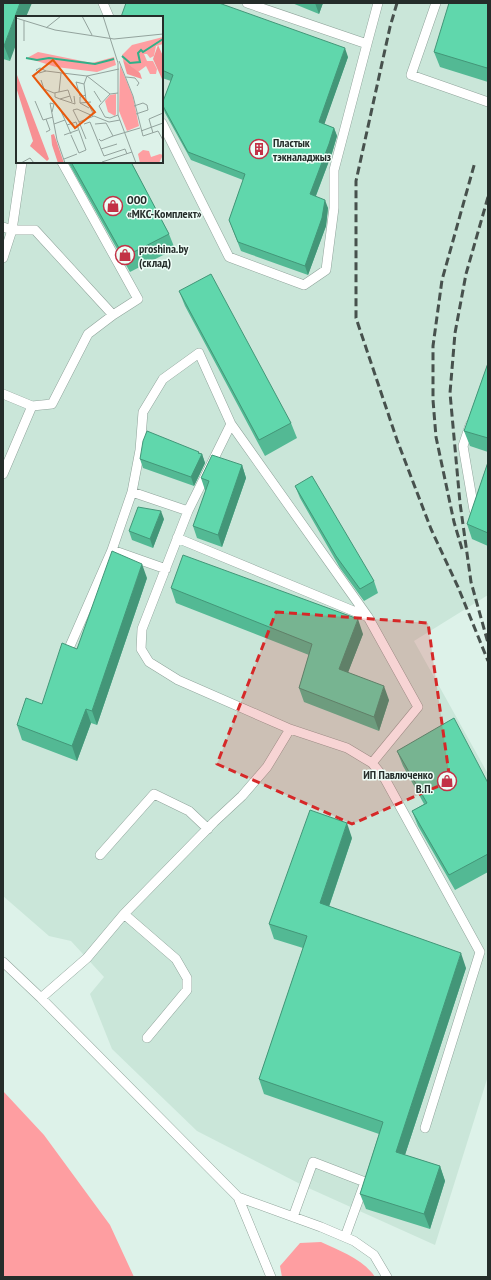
<svg xmlns="http://www.w3.org/2000/svg" width="491" height="1280" font-family="'PT Sans Narrow',sans-serif">
  <style>
    .built { fill: #cae6d9; fill-rule: evenodd }
    .green { fill: #fe9ea1 }
    .lines { fill: none; stroke-linecap: round; stroke-linejoin: round }
    .service-casing { stroke: #90a49b; stroke-width: 10 }
    .service { stroke: #fff; stroke-width: 9 }
    .rail { stroke: #47514d; stroke-width: 3; stroke-dasharray: 8 4; stroke-linecap: butt }
    .wall { fill: #53b994 }
    .shaded-wall { fill: #439678 }
    .building { fill: #60d7ac; stroke: #439678 }
    .marked { fill: #d62828; fill-opacity: 0.2; stroke: #d62828; stroke-width: 3; stroke-dasharray: 8 5; stroke-linejoin: round }
    .labels { text-anchor: middle; dominant-baseline: central; stroke-width: 3; stroke-linejoin: round; paint-order: stroke }
    .poi-label { font-size: 12px; font-weight: bold; fill: #252d2a; stroke: #eefef7; text-anchor: start }
    .inset-river { fill: none; stroke: #31b088; stroke-width: 2 }
    .inset-road { fill: none; stroke: #93a39d; stroke-width: 1 }
    .view { fill: #e8590c; fill-opacity: 0.15; stroke: #e8590c; stroke-width: 2 }
    .inset-edge { fill: none; stroke: #252d2a; stroke-width: 2 }
  </style>
  <rect width="100%" height="100%" fill="#ddf2e9"/>
  <path class="built" d="M3,3h485v592l-74,46 74,133v302l-53,169 -131,-59 -107,-55 -85,-82 -22,-55 14,-17 -33,-36 -22,-5 -46,-40zM17,17h145v145h-145z"/>
  <path class="green" d="M3,1091l41,44 66,90 24,52h-131z
    M321,1242c19,9 42,17 54,35h-93l-2,-11 20,-23z"/>
  <g class="lines">
    <g class="service-casing">
      <path id="service" d="M103,3l6,14
        M247,3l120,41 11,-41
        M436,3l-25,72 77,27
        M162,123l67,134 75,28 22,-15 8,-62v-38l33,-126
        M3,227l9,3h23l78,85 25,-16 -76,-137
        M3,258l9,-28 10,-68
        M3,394l29,12 20,-2 36,-70 25,-19
        M231,424l-43,87 -46,118 -1,20 8,13 29,18 112,49 57,19 25,15 13,16 95,173 -55,176
        M470,425l-7,21 11,64
        M3,474l29,-68
        M132,492l8,-42 3,-38 20,-33 36,-26 32,71 137,193
        M177,538l191,79 50,90 -46,56
        M166,569l-54,-19 20,-58 56,19
        M70,646l42,-96
        M100,855l54,-61 35,17 19,18
        M124,914l52,45 11,19v12l-40,48
        M3,962l38,36 197,199 33,80
        M41,998l46,-40 37,-44 90,-92 28,-26 25,-29 23,-38
        M238,1197l83,30 33,14 20,14 13,22
        M293,1217l20,-55 52,20 -20,55"/>
    </g>
    <use href="#service" class="service"/>
    <path class="rail" d="M397,3l-7,24 -34,154v137l41,122 34,89 27,58 30,74
      M488,197l-22,77 -11,59 -5,60 10,110 11,79 17,61
      M462,549l-8,-27 -18,-85 -3,-37v-54l9,-66 33,-118"/>
  </g>
  <path class="wall" d="M3,3l7,58 -7,-2z
    M292,3h31l-4,11z
    M488,3v79l-48,-15 -6,-15z
    M162,17l186,40 -24,67 10,4 3,8 -5,17 -16,43 12,12 -2,18 -18,49 -67,-24 -12,-31 14,-40 -52,-20 -26,-47 -3,-9 9,-23 -9,-3z
    M68,162h63l38,72 6,15 -45,23z
    M179,291l112,132 6,15 -32,18 -80,-150z
    M488,363v89l-18,-6 -6,-15z
    M199,453l3,1 3,9 -11,23 -51,-18 -3,-9z
    M488,462v84l-16,-7 -5,-15z
    M242,465l4,13 -24,69 -25,-9 -4,-12 13,-36h-1l-4,-12z
    M295,486l79,95 4,12 -14,8 -24,-33 -40,-70z
    M164,519l-11,29 -21,-8 -3,-9z
    M147,578l-50,147 -6,-2 -14,38 -55,-21 -5,-15 25,-21 35,-55z
    M171,588l192,46 -15,38 41,28 -10,31 -75,-29 -5,-14 10,-33 -133,-52z
    M397,751l91,32v89l-33,18 -37,-64 -6,-15 12,-7 -21,-38z
    M352,838l-23,69 137,61 -61,187 35,11 5,15 -15,48 -64,-20 -6,-15 19,-60 -115,-40 -5,-15 44,-131 -29,-9 -5,-15z"/>
  <path class="shaded-wall" d="M20,3h12l-6,14h-9v25l-7,19 -6,-15z
    M315,3h8l-4,11z
    M345,48l3,9 -26,74 -3,-9z
    M334,128l3,8 -5,17 -19,50 -3,-9z
    M325,200l3,8 -2,18 -18,49 -3,-9z
    M199,452l2,5 1,-3 3,9 -11,23 -3,-9z
    M242,465l4,13 -24,69 -4,-12z
    M161,511l3,8 -11,29 -3,-9z
    M142,564l5,14 -50,147 -5,-14z
    M358,619l5,15 -19,49 -5,-14z
    M384,686l5,14 -10,31 -5,-14z
    M86,709l5,14 -14,38 -5,-15z
    M347,823l5,15 -27,80 -5,-15z
    M461,953l5,15 -65,199 -5,-15z
    M440,1166l5,15 -15,48 -6,-15z"/>
  <path class="building" d="M3,3h17l-16,43h-1z
    M126,3h93l126,45 -26,74 15,6 -5,16 -19,50 15,6 -3,18 -17,48 -67,-24 -9,-22 16,-46 -57,-22 -26,-48 11,-29 -11,-5v-53h-41z
    M449,3h39v62l-1,3 -53,-16z
    M71,162h60l38,72 -45,23z
    M211,274l80,149 -32,17 -80,-149z
    M488,363v75l-24,-7z
    M147,431l52,21 -1,1 4,1 -11,23 -51,-18 3,-18z
    M212,455l30,10 -24,70 -25,-9 16,-45 -8,-3z
    M488,462v71l-21,-9z
    M312,476l62,105 -14,8 -24,-33 -41,-70z
    M138,507l23,4 -11,28 -21,-8z
    M112,551l30,13 -50,147 -6,-2 -14,37 -55,-21 9,-27 16,6 20,-61 15,6z
    M183,555l175,64 -19,50 45,17 -10,31 -75,-29 13,-44 -141,-56z
    M454,718l34,65v71l-39,21 -37,-64 15,-8 -30,-52z
    M310,810l37,13 -27,80 141,50 -65,199 44,14 -16,48 -64,-20 23,-72 -124,-43 48,-143 -38,-12z"/>
  <path class="marked" d="M276,612l152,11 22,158 -98,43 -135,-60z"/>
  <defs>
    <g id="building-ring" transform="scale(1)"><circle r="9.5" fill="#eefef7" stroke="#c23246" stroke-width="1.5"/><path d="M-4-6H4V6H1V3H-1V6H-4ZM-2.5-4.3h1.7v1.8h-1.7ZM.8-4.3h1.7v1.8H.8ZM-2.5-1h1.7V.8h-1.7ZM.8-1h1.7V.8H.8Z" fill="#c23246"/></g>
    <g id="shop-ring" transform="scale(1)"><circle r="9.5" fill="#eefef7" stroke="#c23246" stroke-width="1.5"/><path d="M-5-2.5h2.3a2.7 3.5 0 0 1 5.4 0H5L5.5 6h-11ZM-1.5-2.5h3a1.5 2.3 0 0 0-3 0Z" fill="#c23246"/></g>
  </defs>
  <g fill-rule="evenodd">
    <use href="#building-ring" x="259" y="149"/>
    <use href="#shop-ring" x="113" y="206"/>
    <use href="#shop-ring" x="125" y="255"/>
    <use href="#shop-ring" x="447" y="781"/>
  </g>
  <g class="labels">
    <g class="poi-label">
      <text x="273" y="142">Пластык<tspan x="273" dy="14">тэкналаджыз</tspan></text>
      <text x="127" y="199">ООО<tspan x="127" dy="14">«МКС-Комплект»</tspan></text>
      <text x="139" y="248">рroshina.by<tspan x="139" dy="14">(склад)</tspan></text>
      <text x="433" y="774" text-anchor="end">ИП Павлюченко<tspan x="433" dy="14">В.П.</tspan></text>
    </g>
  </g>
  <g transform="translate(16 16)">
    <rect width="147" height="147" fill="#ddf2e9"/>
    <path d="M147,21v7l-7,2 -2,10 -4,2 -3,-4h-3l3,7h6l4,8 -1,5h-6l-4,-8 -8,6 -15,-12 -1,-5 10,-10zM22,36l54,11 22,-6 2,8 -19,7 -41,-5 -29,-9zM104,49l13,32 6,29 -12,5 -8,-20zM100,78v20l-1,2 -7,-4 -3,-11 5,-6zM127,134l6,1 2,6 9,-3 3,1 -4,8h-19l-2,-9z" fill="#fe9ea1"/>
    <path d="M142,29l5,11 -1,23 -9,-20zM107,44l17,13 2,6 -15,-5zM1,59l32,84 -2,2 -17,-15 3,-5 -17,-54zM38,118l10,29h-6l-6,-18 -1,-10z" fill="#f79093"/>
    <path class="inset-river" d="M106,40l8,7 10,-1 -2,-9 3,-3 2,2 20,-13M10,42l11,2 12,-2 46,6 19,-5"/>
    <path class="inset-road" d="M66,0l10,19M87,0l15,47v52l18,48M0,2l39,12 59,9 49,-5M8,5v20M30,12l15,-12M103,45l14,35 10,40 15,-5 5,9M30,55l-7,2 -3,-3 4,-2 6,3 41,5 32,-7M110,61l9,1 4,5 -2,3M25,64l3,9 10,4 14,-3 4,12M78,75l7,11M43,76l2,-19M39,77v4l5,2 10,-3M102,77l-8,1 -11,12 6,11 5,1 8,-3M64,80l-4,-14 8,2M44,83l15,5 -1,-8M19,85l8,19 10,-3M64,87v-6l6,-2M118,90l9,-3 4,2 1,5 -12,4M43,91l6,13M73,92l-9,-5 11,-1M36,96l2,-8 -4,-1 7,37 8,23M77,97l-7,-13 -2,-16 3,-8 23,18M63,106l-6,-12 4,-1 16,7M38,108l11,-4 6,14M68,108l6,-2 14,34 21,-7 2,5M79,108l11,-1 7,13 27,-8M51,109l9,-3 10,28 -7,3 -8,-18M125,115l22,-8M30,116l4,-2 -4,-11M137,117l-4,-14 14,-6M48,119l14,-5M70,123l-7,-17 15,-6 15,6 11,-2M83,123l2,2 12,-5M85,133l16,-5M48,143l13,-5M86,146l30,-10M5,147l9,-5 4,5"/>
    <path class="view" d="M37,44l42,52 -20,16 -42,-52z"/>
    <rect width="147" height="147" class="inset-edge"/>
  </g>
  <rect width="491" height="1280" fill="none" stroke="#252d2a" stroke-width="8"/>
</svg>
